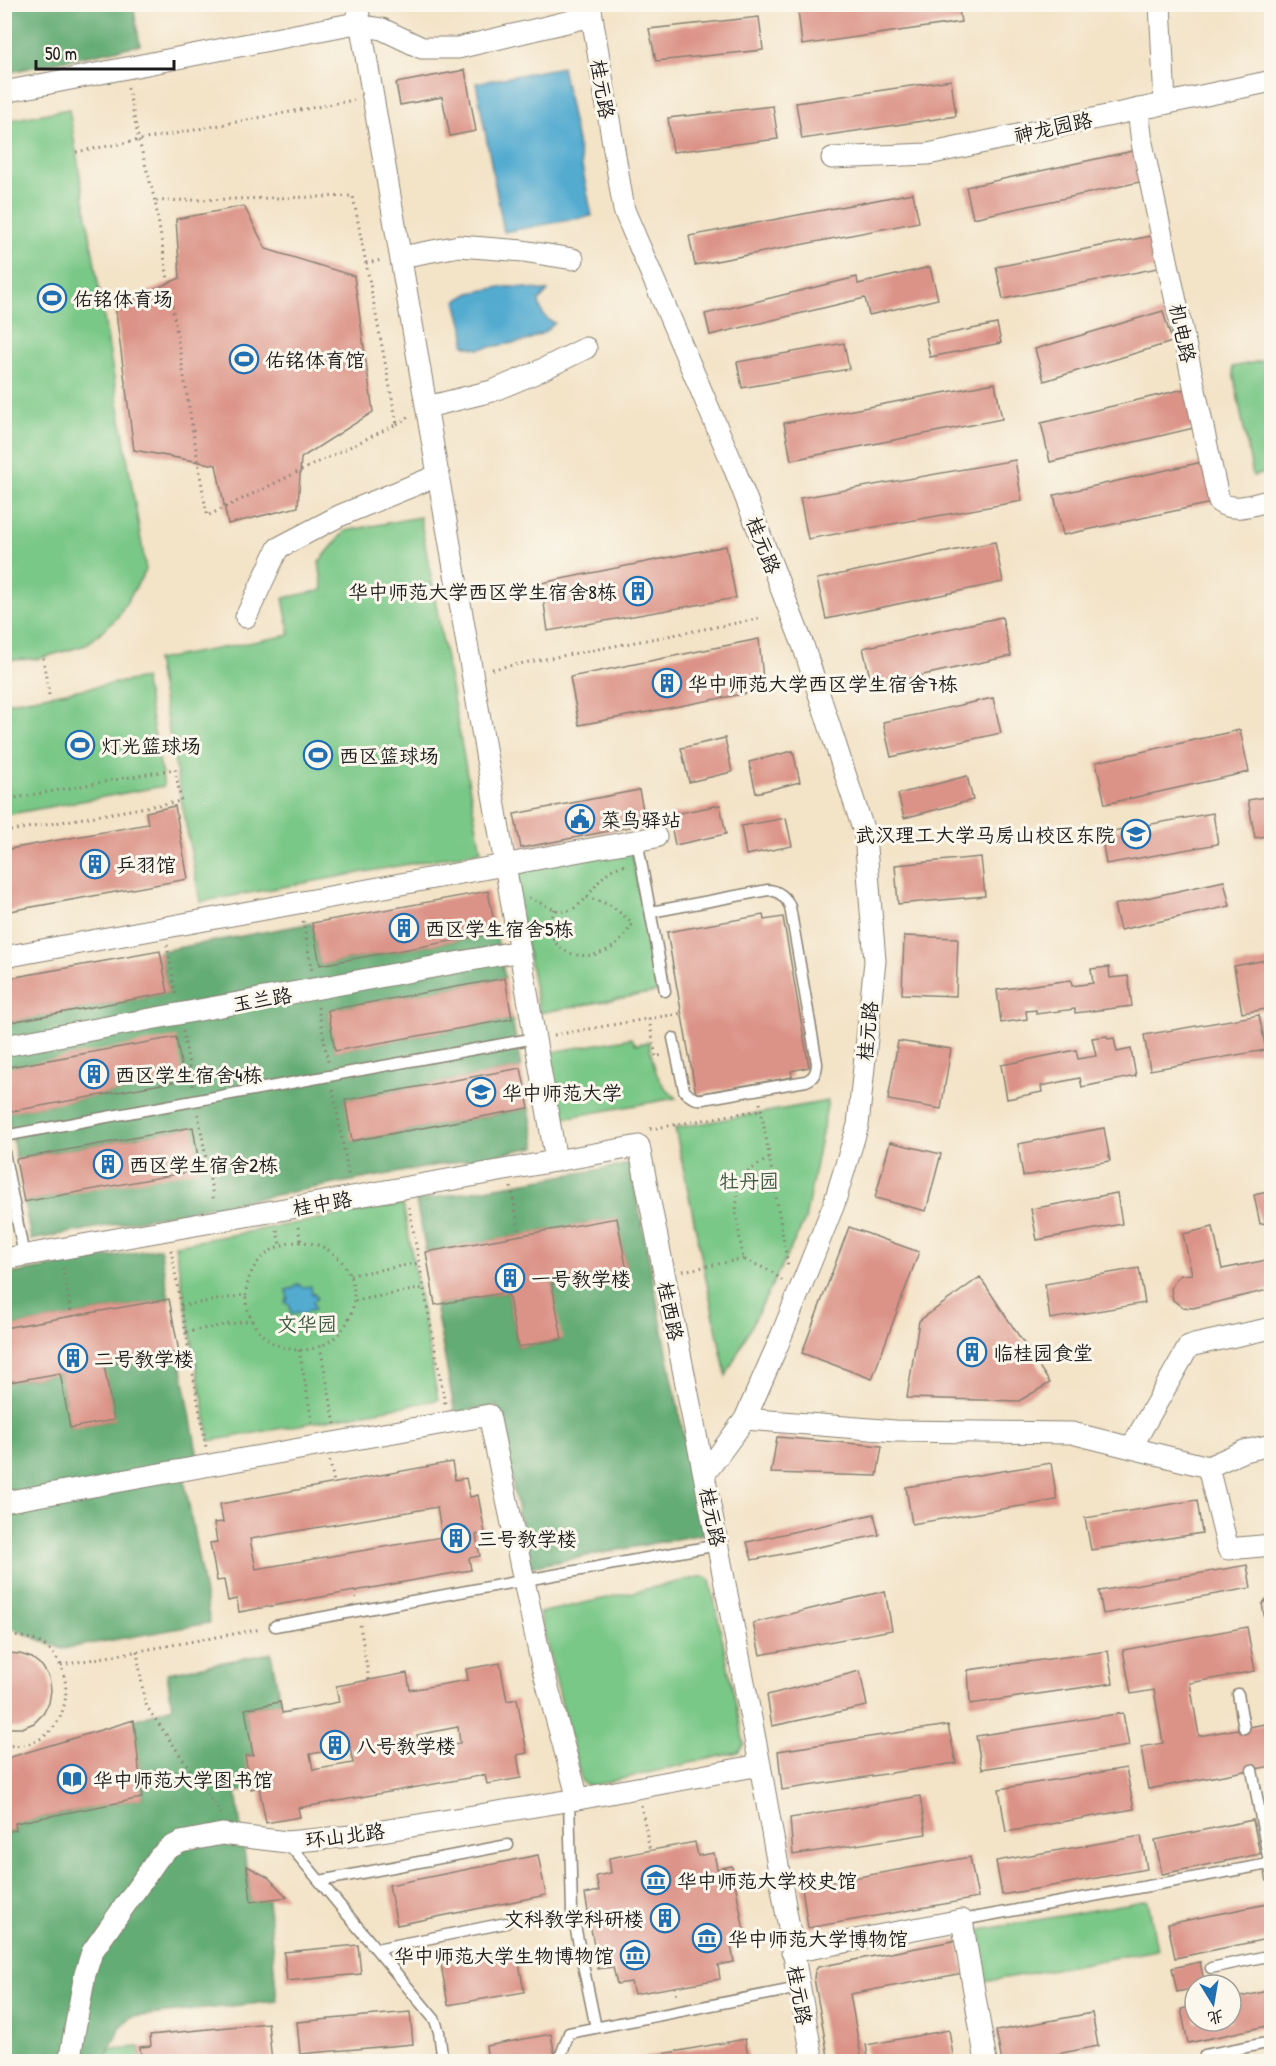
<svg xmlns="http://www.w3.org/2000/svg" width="1276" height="2066" font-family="'Patrick Hand','LXGW WenKai TC',sans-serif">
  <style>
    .green { fill: #7ac887; stroke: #4b7252; stroke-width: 1.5 }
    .forest { fill: #63ac74; stroke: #406448; stroke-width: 1.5 }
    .water { fill: #53abd0; stroke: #386476; stroke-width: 1.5 }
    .building { fill: #dc9387; fill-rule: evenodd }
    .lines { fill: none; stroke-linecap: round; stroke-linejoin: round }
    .lane-casing { stroke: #888072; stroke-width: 13 }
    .street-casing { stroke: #888072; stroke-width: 23 }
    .path { stroke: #888072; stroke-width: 3; stroke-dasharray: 1.5 4.5; stroke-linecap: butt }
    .lane { stroke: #fff; stroke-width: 10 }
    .street { stroke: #fff; stroke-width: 21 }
    .labels { text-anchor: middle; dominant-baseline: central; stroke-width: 6; stroke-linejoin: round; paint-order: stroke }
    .street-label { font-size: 20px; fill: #1c1c1c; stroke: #fbf7ec }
    .poi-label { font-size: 20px; fill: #1c1c1c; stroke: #fbf7ec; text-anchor: start }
    .park-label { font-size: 20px; fill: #3d5841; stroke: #fbf7ec }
  </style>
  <rect width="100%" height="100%" fill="#fbf7ec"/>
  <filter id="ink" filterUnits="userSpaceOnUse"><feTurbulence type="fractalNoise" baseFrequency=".0167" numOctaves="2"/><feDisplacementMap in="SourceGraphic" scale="12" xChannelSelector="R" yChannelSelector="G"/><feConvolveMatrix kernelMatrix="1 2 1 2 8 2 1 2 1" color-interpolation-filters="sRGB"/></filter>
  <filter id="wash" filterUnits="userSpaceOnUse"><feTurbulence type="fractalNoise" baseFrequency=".008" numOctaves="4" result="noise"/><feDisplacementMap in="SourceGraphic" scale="24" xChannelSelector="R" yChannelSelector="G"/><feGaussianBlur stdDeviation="1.35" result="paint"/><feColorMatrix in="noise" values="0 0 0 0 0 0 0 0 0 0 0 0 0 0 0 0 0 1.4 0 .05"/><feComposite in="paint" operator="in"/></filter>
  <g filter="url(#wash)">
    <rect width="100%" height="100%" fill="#f3e3c7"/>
    <path class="green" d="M69,109l77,461 -29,48 -31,27 -48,14 -33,1v-539z
      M1271,359v113l-18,4 -21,-109z
      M420,517l61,334 -281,51 -44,-242 134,-25 -7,-37 40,-8 -4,-28 26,-31z
      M144,678l20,108 -159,29v-112z
      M631,848l26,144 -118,21 -26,-143z
      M631,1038l5,6 13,-2c5,26 6,39 27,56l-118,21 -12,-66z
      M828,1101l-23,119 -79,156 -51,-248z
      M403,1204l35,196 -228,41 -35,-196z
      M704,1576l6,4 34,164 -6,8 -147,34 -9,-3 -43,-170z
      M1148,1900l9,50 -179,33 -9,-51z
      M140,2047l1,11 -7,3 -30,1 6,-13z"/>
    <path class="forest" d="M5,4l128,1 7,40 -135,28z
      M312,923l8,42 176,-32 9,45 -177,32 7,41 177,-32 9,49 -176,32 8,41 176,-33 7,39 -505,93 -7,-38 176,-33 -8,-42 -176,32 -8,-47 175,-32 -178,-12v-45l163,-30 -8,-42z
      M630,1164l73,370 -174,33 -32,-161 -42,7 -20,-108 73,-13 10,55 43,-7 -9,-56 75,-13 -10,-53 -191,34 -10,-51z
      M160,1248l9,51 -164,29v-53z
      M179,1352l19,106 -17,3 29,162 -148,26 -53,-22 -4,1 -1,-245 56,-10 10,55 43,-8 -9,-55z
      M271,1653l9,49 -35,7 8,46 -7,1 5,33 -15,3 15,109 17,-1 9,101 -146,16 -11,11 -16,33 -99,1v-230l11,-2 -1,-7 127,-25 -8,-78 38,-13 -5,-34z"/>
    <path class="water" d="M562,67l30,149 -88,16 -28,-149z
      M500,287h18l30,4 -9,10c2,12 5,17 16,22l-10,9 -19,9 -48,8 -14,-4 1,-10 -9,-34 14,-8z
      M297,1284l5,3 9,-1 1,8h3l2,4 -4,4 2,7 -8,2 -4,4 -5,-3 -7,2 -1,-8 -5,-4 3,-4 -2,-8 8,-2z"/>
    <g id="blocks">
      <path class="building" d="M838,4h120l3,18 -159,23 -4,-35z
        M759,17l4,33 -107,11 -7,-32z
        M465,70l11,61 -26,5 -8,-39 -42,8 -4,-22z
        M951,80l5,36 -154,23 -6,-36z
        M773,106l5,33 -105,13 -5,-34z
        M1133,151l7,31 -167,36 -7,-31z
        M913,193l6,29 -224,43 -6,-29z
        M244,206l22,43 88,27 19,136 -72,46 -3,49 -70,17 -12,-59 -82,-15 -19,-144 65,-28 -4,-59z
        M1156,235l7,32 -160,32 -7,-32z
        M930,267l8,32 -69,16 -4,-17 -155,37 -5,-21 152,-37 1,7z
        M1163,311l9,31 -128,39 -9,-32z
        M997,324l4,19 -71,14 -4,-19z
        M844,343l5,26 -107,19 -5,-26z
        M995,383l7,36 -211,41 -7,-37z
        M1189,388l9,39 -148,35 -9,-39z
        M1015,460l7,41 -214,38 -8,-41z
        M1207,461l9,41 -153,33 -9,-40z
        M995,542l8,40 -177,37 -9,-40z
        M726,546l10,52 -188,33 -7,-48z
        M1002,617l9,39 -139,30 -9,-38z
        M759,639l5,51 -185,35 -9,-48z
        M993,698l8,35 -110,24 -8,-35z
        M1240,730l9,42 -144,32 -9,-42z
        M725,738l7,34 -43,10 -8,-34z
        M793,751l7,31 -44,11 -7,-31z
        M967,776l6,24 -69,18 -6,-24z
        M639,790l7,34 -125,24 -7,-34z
        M1272,796v39l-17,3 -7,-38z
        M720,805l6,29 -51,11 -6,-30z
        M175,806l13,73 -184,33v-62l144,-26 -2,-12z
        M1213,813l5,31 -112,20 -5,-31z
        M786,818l6,28 -46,9 -5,-29z
        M981,857l4,39 -87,8 -3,-39z
        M1224,881l6,25 -110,24 -6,-25z
        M488,891l8,42 -176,32 -8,-42z
        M763,915l1,5 19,-3 26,150 -18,4 1,6 -96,17 -29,-162z
        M904,936l54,2 -2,58 -54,-2z
        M160,951l8,42 -163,30v-44z
        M1272,959v49l-30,5 -8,-47z
        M1109,967l1,11 18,-2 4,30 -57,7v-4l-39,5v-4l-10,1 1,8 -26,4 -4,-33 74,-10 1,6 21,-3 -2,-14z
        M505,978l7,41 -177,32 -7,-41z
        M1259,1015l7,35 -116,20 -6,-35z
        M1107,1036l1,3 6,-1 3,14 14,-3 5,27 -54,11 -2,-9 -39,8 1,6 -35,7 -6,-34 75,-15 2,9 18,-3 -4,-18z
        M176,1037l8,43 -176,32 -4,-17v-27z
        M898,1041l53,8 -10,60 -53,-9z
        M521,1068l8,40 -177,33 -7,-41z
        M193,1127l7,43 -176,32 -8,-43z
        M1104,1128l6,33 -87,15 -5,-32z
        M890,1142l51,12 -15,57 -51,-13z
        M1272,1191v31l-12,2 -6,-29z
        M1117,1193l5,31 -85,16 -6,-31z
        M617,1218l10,53 -75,13 10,55 -44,8 -10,-55 -73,13 -9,-53z
        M849,1227l70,25 -47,127 -70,-26z
        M1213,1227l9,42 50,-10v30l-79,19 -11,-1 -9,-7 -2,-11 5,-10 5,-4 11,-1 -9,-40z
        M1139,1268l6,35 -95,16 -5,-35z
        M980,1277l70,106 -31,18 -112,-3 12,-77z
        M169,1299l10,53 -75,13 10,55 -44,8 -10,-55 -56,10v-55z
        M777,1437l105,9 -5,30 -106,-3z
        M452,1462l3,18 11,-2 4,19 8,-2 7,38 -9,2 4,21 -11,2 2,12 -232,42 -2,-13 -9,2 -4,-21 -7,1 -7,-38 7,-1 -3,-19 9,-1 -3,-18zM437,1507l5,30 -186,32 -6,-30z
        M1051,1463l6,37 -145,24 -6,-37z
        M1197,1500l5,33 -111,17 -6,-32z
        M874,1514l5,21 -127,25 -5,-18z
        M1247,1565l4,23 -148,26 -4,-23z
        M885,1591l7,39 -132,25 -7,-32z
        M1272,1593v36h-5l-5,-25z
        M1247,1627l8,44 -65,12 9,53 67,-12 6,42 -124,23 -7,-42 22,-4 -9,-53 -23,4 -8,-44z
        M1108,1651l5,32 -143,21 -2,-34z
        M8,1653l12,1 12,4 10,8 7,11 2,13 -2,13 -6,11 -9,9 -12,5h-18v-74z
        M500,1663l7,38 10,-2 10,54 -10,2 4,23 -34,6 -2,-9 -187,33 2,9 -34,6 -7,-36 -8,2 -6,-33 8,-1 -8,-46 35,-7 2,11 57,-11 -3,-16 71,-13 3,17 58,-10 -2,-11zM458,1727l2,16 -39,7 -4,-15zM350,1747l3,16 -40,7 -3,-16z
        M860,1671l7,35 -95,20 -5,-31z
        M1123,1713l6,33 -147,23 -6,-33z
        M134,1720l8,78 -127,25 1,7 -12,2v-73z
        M948,1725l8,38 -174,27 -4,-39z
        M1126,1768l8,41 -128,23 -7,-43z
        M920,1796l6,38 -133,21 -3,-37z
        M1253,1820l7,34 -98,20 -7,-34z
        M1141,1836l6,33 -145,26 -6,-34z
        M695,1842l3,14 16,-3 3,16 15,-3 14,76 -15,3 3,17 -16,3 2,14 -86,15 -3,-12 -14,2 -4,-17 -15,2 -13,-75 14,-3 -3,-15 15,-3 -2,-15z
        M538,1855l8,40 -149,30 -8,-40z
        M970,1857l8,41 -170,30 -6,-41z
        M247,1866l22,12 18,19 -36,5z
        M1267,1904l5,34 -97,20 -7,-34z
        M958,1940l6,33 -114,21 12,68h-33l-15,-84 1,-7 3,-4z
        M358,1945l3,29 -74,7 -3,-29z
        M517,1951l7,41 -76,13 -7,-41z
        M1200,1962l5,23h-10v3l-18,4 -5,-24z
        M1272,1990v35l-84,18 -7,-34 14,-3v15h36v-22z
        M410,2012l3,32 -113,10 -3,-32z
        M1092,2013l6,33 -82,16h-14l-6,-31z
        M268,2023l4,39h-139l8,-4 -1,-11 11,-1 -1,-11z
        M949,2030l5,32h-85l-3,-17z
        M551,2034l5,28h-68l-2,-16z
        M745,2039l4,23h-120v-2z"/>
    </g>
  </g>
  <g filter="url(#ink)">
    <use href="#blocks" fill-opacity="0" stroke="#888072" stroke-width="1.5"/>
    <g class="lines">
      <g class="lane-casing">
        <path id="lane" d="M637,840l28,151
          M651,912l117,-22c10,0 19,8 22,17l27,156c0,9 -3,15 -11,18l-103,18c-8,1 -14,-2 -19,-9l-11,-52
          M4,1136l531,-98
          M4,1152l20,104
          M275,1626l443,-81
          M1238,1694l6,34
          M1252,1770l20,108
          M569,1800l3,111 24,117
          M287,1842l148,178 4,12 4,30
          M320,1881l188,-36
          M962,1920l307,-56
          M376,1949l130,-26
          M1211,1968l61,-13
          M1205,2055l67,-13
          M560,2062v-4l9,-25 230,-45"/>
      </g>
      <g class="street-casing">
        <path id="street" d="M357,4l199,1157
          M590,4l34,206 109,255 70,180 62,190 10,126 -17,164 -24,79 -56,140 -33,75 -41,56 56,290 53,297
          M1160,4l5,99
          M4,92l347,-68 31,5 40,19h36l134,-32
          M1138,109l4,34 77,359c15,11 35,2 53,-2
          M832,158l96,-4 344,-73
          M401,257l58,-11 64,5 50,8
          M427,407l65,-16 41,-17 53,-26
          M246,617l32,-69 61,-32 100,-41
          M4,957l652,-120
          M4,1046l516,-95
          M4,1259l635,-113 65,329
          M745,1419l150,12 177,2 136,34 20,82 44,-4
          M1131,1448l58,-102 83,-18
          M1208,1467l36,-16 28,-6
          M4,1502l485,-87 53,251 36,133
          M792,1952l170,-32 24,142
          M69,2062l16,-88 7,-22 67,-95 10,-9 12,-6 41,-8 65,8 64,-6 227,-37 182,-34"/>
      </g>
      <path class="path" d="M128,88l11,53 16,60 52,315 190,-92 -44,-228 -198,5
        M76,152l278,-52
        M366,263l16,-3
        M397,424l11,-7
        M43,658l6,37
        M492,669l271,-51
        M4,800l171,-31 6,32 -177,31
        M587,897l23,8 23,18
        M529,898c10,3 20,11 31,13 23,3 34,-30 50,-40 5,-4 12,-5 18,-6
        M555,909c-18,40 25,58 56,39 10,-5 16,-16 22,-25
        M303,921l9,50
        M167,945l9,50
        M318,1007l10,55
        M649,1019l7,38 6,-2
        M183,1031l10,56
        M554,1035l128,-22
        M333,1090l16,88
        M760,1103l28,163
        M198,1114l16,88
        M650,1129l111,-19
        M769,1158l-30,19 -3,36 7,46 28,12 13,11
        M511,1187l9,48
        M409,1207l36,197
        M298,1227l3,14
        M277,1230l3,16
        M246 1296a54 54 0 1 1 108 0a54 54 0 1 1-108 0Z
        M171,1250l35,197
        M63,1268l9,49
        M683,1271l60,-12
        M350,1275l69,-12
        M355,1301l69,-13
        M181,1306l64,-11
        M186,1332l66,-12
        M320,1346l15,78
        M299,1350l14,76
        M330,1461l4,22
        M355,1591l1,7
        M360,1625l9,55
        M4,1637c84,-10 81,119 0,108
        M137,1651l7,47 3,9 74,107
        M61,1665l200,-36
        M641,1805l9,46
        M675,1987l2,10"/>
      <use href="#lane" class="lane"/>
      <use href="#street" class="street"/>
    </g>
  </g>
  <defs>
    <g id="stadium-ring" transform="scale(1.5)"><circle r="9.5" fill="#fbf7ec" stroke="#1f6fb2" stroke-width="1.5"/><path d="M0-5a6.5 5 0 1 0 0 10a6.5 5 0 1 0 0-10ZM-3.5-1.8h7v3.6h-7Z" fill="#1f6fb2"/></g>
    <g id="building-ring" transform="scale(1.5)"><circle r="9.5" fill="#fbf7ec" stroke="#1f6fb2" stroke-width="1.5"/><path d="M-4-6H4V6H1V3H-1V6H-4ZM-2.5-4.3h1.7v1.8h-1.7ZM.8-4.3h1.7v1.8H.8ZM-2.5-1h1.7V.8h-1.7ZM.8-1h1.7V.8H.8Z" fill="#1f6fb2"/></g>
    <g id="civic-ring" transform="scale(1.5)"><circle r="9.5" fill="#fbf7ec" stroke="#1f6fb2" stroke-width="1.5"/><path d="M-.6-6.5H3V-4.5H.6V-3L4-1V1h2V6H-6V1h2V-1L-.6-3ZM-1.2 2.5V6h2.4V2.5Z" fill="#1f6fb2"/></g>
    <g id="university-ring" transform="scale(1.5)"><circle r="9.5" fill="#fbf7ec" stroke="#1f6fb2" stroke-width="1.5"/><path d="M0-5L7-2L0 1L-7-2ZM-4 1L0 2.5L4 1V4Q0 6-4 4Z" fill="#1f6fb2"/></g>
    <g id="library-ring" transform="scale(1.5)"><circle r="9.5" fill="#fbf7ec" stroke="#1f6fb2" stroke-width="1.5"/><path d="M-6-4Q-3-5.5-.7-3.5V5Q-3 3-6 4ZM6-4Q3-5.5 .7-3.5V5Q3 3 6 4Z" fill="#1f6fb2"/></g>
    <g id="museum-ring" transform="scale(1.5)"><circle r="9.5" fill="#fbf7ec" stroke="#1f6fb2" stroke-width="1.5"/><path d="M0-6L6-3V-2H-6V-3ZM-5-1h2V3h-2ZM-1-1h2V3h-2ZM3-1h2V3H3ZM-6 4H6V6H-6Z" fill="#1f6fb2"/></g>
  </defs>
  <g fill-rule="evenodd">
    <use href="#stadium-ring" x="52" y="298"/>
    <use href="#stadium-ring" x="244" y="359"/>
    <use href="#building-ring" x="638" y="591"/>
    <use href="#building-ring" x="667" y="683"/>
    <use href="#stadium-ring" x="80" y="745"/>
    <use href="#stadium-ring" x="318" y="755"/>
    <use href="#civic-ring" x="580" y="819"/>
    <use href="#university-ring" x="1136" y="834"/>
    <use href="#building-ring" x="95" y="864"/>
    <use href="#building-ring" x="404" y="928"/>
    <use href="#building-ring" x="94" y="1074"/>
    <use href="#university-ring" x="481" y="1092"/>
    <use href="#building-ring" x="108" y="1164"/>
    <use href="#building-ring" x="510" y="1278"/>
    <use href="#building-ring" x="972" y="1352"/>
    <use href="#building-ring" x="73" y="1358"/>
    <use href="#building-ring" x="456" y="1538"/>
    <use href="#building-ring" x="335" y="1745"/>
    <use href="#library-ring" x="72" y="1779"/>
    <use href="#museum-ring" x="656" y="1880"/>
    <use href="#building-ring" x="665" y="1918"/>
    <use href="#museum-ring" x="707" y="1938"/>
    <use href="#museum-ring" x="635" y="1955"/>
  </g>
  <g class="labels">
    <g class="street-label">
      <text transform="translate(603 89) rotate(81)">桂元路</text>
      <text transform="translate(1053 127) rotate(-12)">神龙园路</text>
      <text transform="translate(1183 333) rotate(78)">机电路</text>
      <text transform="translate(764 545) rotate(69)">桂元路</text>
      <text transform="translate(262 999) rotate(-10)">玉兰路</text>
      <text transform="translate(867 1031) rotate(-84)">桂元路</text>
      <text transform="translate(322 1203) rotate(-10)">桂中路</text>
      <text transform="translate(671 1311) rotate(79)">桂西路</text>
      <text transform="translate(713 1517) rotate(79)">桂元路</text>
      <text transform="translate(345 1835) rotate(-7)">环山北路</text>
      <text transform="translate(800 1995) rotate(80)">桂元路</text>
    </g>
    <g class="poi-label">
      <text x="73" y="298">佑铭体育场</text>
      <text x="265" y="359">佑铭体育馆</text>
      <text x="617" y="591" text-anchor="end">华中师范大学西区学生宿舍8栋</text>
      <text x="688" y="683">华中师范大学西区学生宿舍7栋</text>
      <text x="101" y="745">灯光篮球场</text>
      <text x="339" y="755">西区篮球场</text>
      <text x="601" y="819">菜鸟驿站</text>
      <text x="1115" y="834" text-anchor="end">武汉理工大学马房山校区东院</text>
      <text x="116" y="864">乒羽馆</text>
      <text x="425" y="928">西区学生宿舍5栋</text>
      <text x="115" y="1074">西区学生宿舍4栋</text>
      <text x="502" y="1092">华中师范大学</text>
      <text x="129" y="1164">西区学生宿舍2栋</text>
      <text x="531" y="1278">一号教学楼</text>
      <text x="993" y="1352">临桂园食堂</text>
      <text x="94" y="1358">二号教学楼</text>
      <text x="477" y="1538">三号教学楼</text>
      <text x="356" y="1745">八号教学楼</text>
      <text x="93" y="1779">华中师范大学图书馆</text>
      <text x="677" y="1880">华中师范大学校史馆</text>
      <text x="644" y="1918" text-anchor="end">文科教学科研楼</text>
      <text x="728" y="1938">华中师范大学博物馆</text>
      <text x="614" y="1955" text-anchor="end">华中师范大学生物博物馆</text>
    </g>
    <g class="park-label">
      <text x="749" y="1180">牡丹园</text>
      <text x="307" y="1323">文华园</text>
    </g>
  </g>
  <rect width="1276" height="2066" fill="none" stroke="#fbf7ec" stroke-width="24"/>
  <g transform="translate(1213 2003) rotate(169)"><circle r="28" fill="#fbf7ec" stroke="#a29f99" stroke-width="1.5"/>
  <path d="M0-4.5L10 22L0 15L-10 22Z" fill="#1f6fb2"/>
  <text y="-9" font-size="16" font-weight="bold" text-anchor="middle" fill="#1c1c1c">北</text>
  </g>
  <path d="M36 60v9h138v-9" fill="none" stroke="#1c1c1c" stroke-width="3"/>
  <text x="45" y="60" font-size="18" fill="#1c1c1c" stroke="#fbf7ec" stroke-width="4.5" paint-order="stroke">50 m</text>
</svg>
